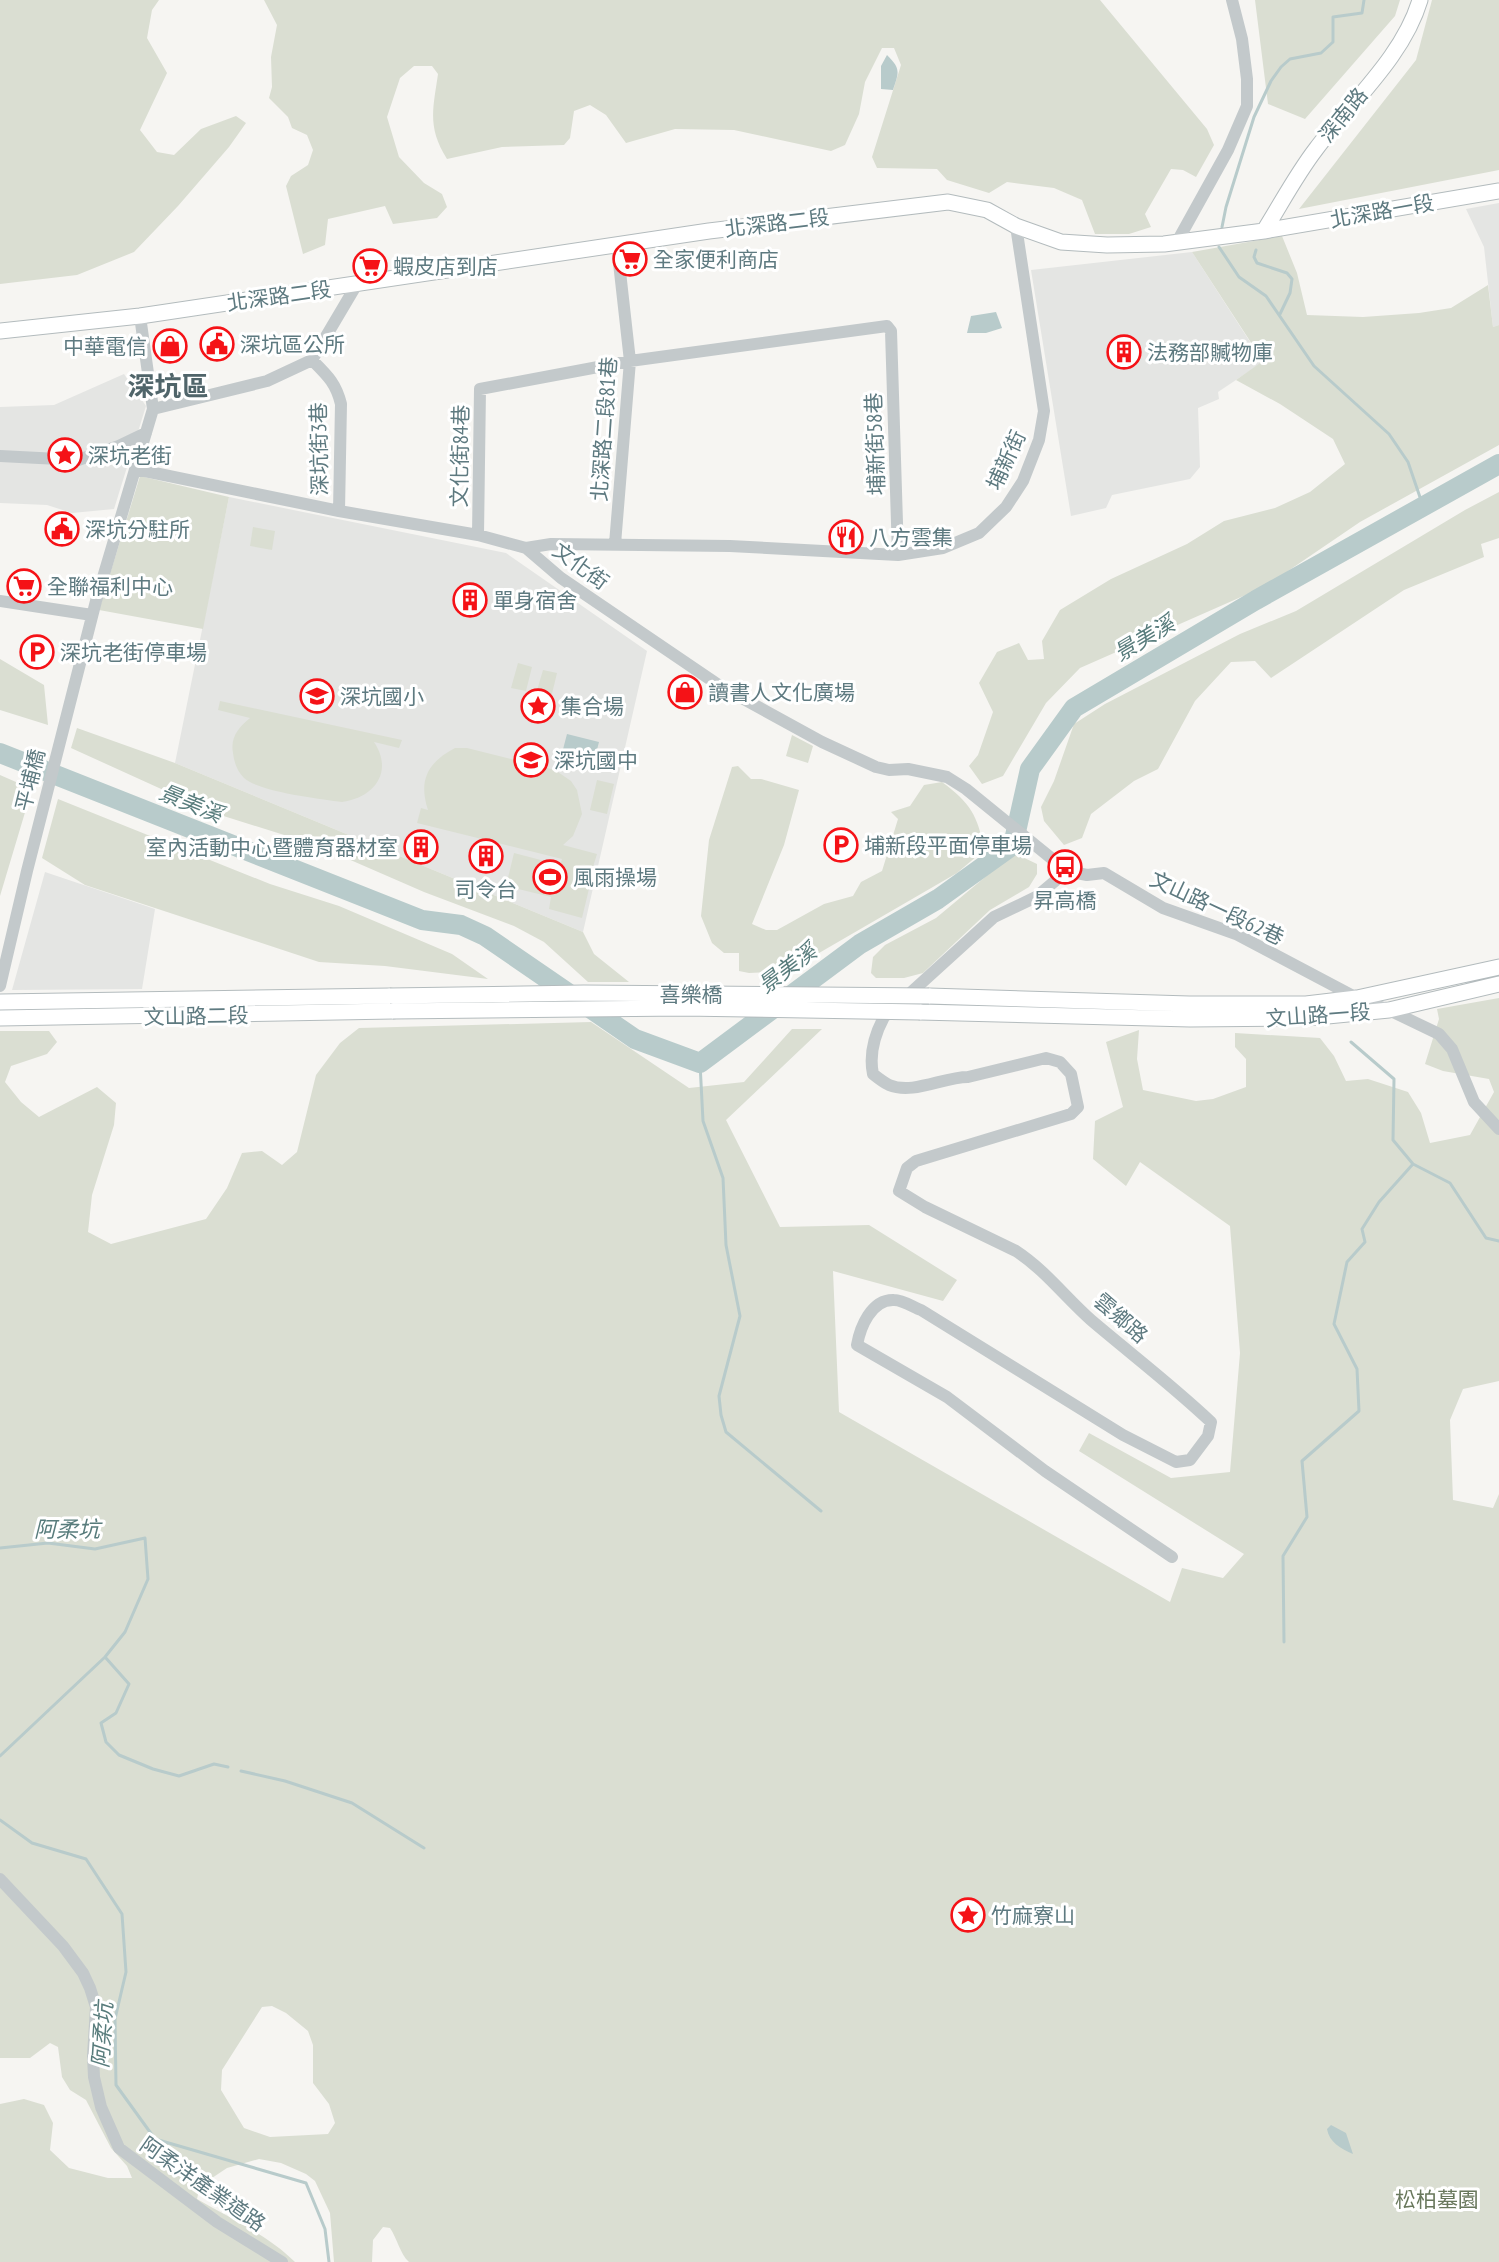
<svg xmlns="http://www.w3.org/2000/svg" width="1499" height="2262" font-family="'PT Sans Narrow','Noto Sans TC',sans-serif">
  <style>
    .built { fill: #e4e5e3 }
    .green { fill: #daded2; fill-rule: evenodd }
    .water { fill: #b8cbcb }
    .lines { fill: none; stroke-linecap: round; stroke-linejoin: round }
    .stream { stroke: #b8cbcb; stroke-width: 3 }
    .river { stroke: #b8cbcb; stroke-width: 20 }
    .major-casing { stroke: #b3bbbd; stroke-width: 17 }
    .minor { stroke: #c3c9cb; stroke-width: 12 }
    .major { stroke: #fff; stroke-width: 15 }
    .major-bridge-casing { stroke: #b3bbbd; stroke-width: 17; stroke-linecap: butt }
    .major-bridge { stroke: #fff; stroke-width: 15 }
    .labels { text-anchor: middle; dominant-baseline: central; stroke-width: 6; stroke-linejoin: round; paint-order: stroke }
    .street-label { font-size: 21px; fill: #5e7a80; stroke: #fff }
    .poi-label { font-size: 21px; fill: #5e7a80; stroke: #fff; text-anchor: start }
    .park-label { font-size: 21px; fill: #69785d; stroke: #fff }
    .water-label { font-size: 22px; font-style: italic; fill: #587c7c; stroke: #fff }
    .district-label { font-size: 27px; font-weight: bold; fill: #50656a; stroke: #fff }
  </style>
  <rect width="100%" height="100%" fill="#f6f5f2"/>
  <path class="built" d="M1499,203v122l-6,2 -9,-80 -18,-38z
    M1192,252l71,110 -45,30 1,7 -21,9 2,59 -10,12 -78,16 -6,13 -35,8 -40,-246z
    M124,374l22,32 -32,103 -42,4 -25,-8 -47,-2v-96l54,-2z
    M229,497l277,56 141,98 -64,281 -408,-169z
    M45,872l110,37 -13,80 -130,1z"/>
  <path class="green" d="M0,0h159l-7,10 -5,28 20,35 -27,57 17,22 17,3 27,-26 35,-13 10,7 -17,24 -51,59 -44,46 -57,23 -77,9z
    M264,0h836l107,129 7,16 -18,32 -13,-7 -12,-1 -26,45 6,13 -22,7h-34l-13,-34 -28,-12 -47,-6 -18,11 -42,-13 -10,-11 -60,-1 -5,-11 29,-92 -7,-17h-12l-17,34 -6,32 -14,31 -14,6 -97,-21 -59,-1 -49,14 -20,-28 -16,-10 -16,6 -4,27 -6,7 -62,2 -55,12c-20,-32 -14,-50 -9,-85l-6,-8h-18l-14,12 -13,39 12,40 25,26 18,11 5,13 -10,11 -44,6 -8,-18 -57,13 -3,26 -22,9 -17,-68 5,-10 17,-11 5,-15 -6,-15 -15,-7 -4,-11 -19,-19 3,-11 -1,-30 6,-32z
    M1255,0h145l-5,16 -90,103 -37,-15z
    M1432,0h67v170l-200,39 117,-149z
    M1282,236l15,37 10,42 56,2 56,-4 32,-5 37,-23 5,42 6,-2v120l-139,77 -94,64 -186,82 -34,35 -43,73 -21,8 -13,-18 9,-11 15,-43 -14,-29 18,-31 22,-9 9,17 16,-1 -2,-18 18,-31 51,-31 76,-35 37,-23 51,-13 35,-16 35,-28 -12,-25 -53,-35 -44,-24 27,-19 -71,-109z
    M140,476l89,21 -26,132 -104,-19z
    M1499,492v46l-18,6 3,13 -80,33 -133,88 -16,-17 -24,1 -36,39 -37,68 -24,12 -43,33 -9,24 -18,7 -20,-24 -3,-14 13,-26 20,-57 31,-20 135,-70 56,-23 169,-101z
    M253,527l22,4 -3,19 -22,-4z
    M0,659l44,26 4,40 -48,-15z
    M518,663l14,4 -6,24 -15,-3z
    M543,670l14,3 -6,25 -15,-4z
    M220,701l182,39 -3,8 -25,-6c20,30 0,56 -32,60 -22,-3 -83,-10 -98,-24 -7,-7 -10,-16 -11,-25 -3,-16 6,-26 17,-35l-32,-8z
    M77,728l98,35 408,169 11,22 35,28h-41l-44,-40 -30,-16 -90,-34 -108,-47 -102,-32 -143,-65z
    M792,735l21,11 -5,17 -22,-7z
    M455,748h12l88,22 16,11 6,9 5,24 -9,22 -10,9 34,9 -4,13 -15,-4 16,5 -12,50 -33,-9 2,-12 -45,-11 8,-33 46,12 2,-6 -145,-36 4,-15 7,2c-10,-30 0,-48 27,-62z
    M738,766l13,13h10l38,11 -15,55 -32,79 14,6h11l47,-26 29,-8 8,-14 21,-11 16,-52 -7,-7 19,-6 14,-21 18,-3c28,21 36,33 42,68l-27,23 -169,98 -39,2 -10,-2v-18h-15l-12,-10 -11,-27 8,-76 23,-73z
    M0,775l32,14 -32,107z
    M597,780l17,4 -7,30 -17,-4z
    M58,799l212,85 69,22 113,48 36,25 -103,-13 -66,-4 -234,-77 -43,-27z
    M1016,854l21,10v10l-8,13 -39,23 -67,63 -19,5h-28l-5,-5 2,-16 12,-12 51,-27 60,-50z
    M1499,998v383l-36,8 -13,31 3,80 40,8 6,-14v768h-1090c-9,-8 -12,-24 -19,-34l-7,-1 -10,13 -1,22h-38l-4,-49 -15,-32 -9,-7 -25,-11 -22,-4 -32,9 -27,18 -3,13c33,19 71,36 98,63h-295v-158l24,-5 20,6 9,18 -3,27 19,18 39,10h24l-5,-12 -16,-18 -25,-48 -16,-10 -8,-13 -4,-30 -8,-4 -20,15h-30v-1027h49l8,11 -10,12 -36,12 -6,16 16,20 18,15 58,-30 19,16 -2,22 -22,70 -4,37 23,12 95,-25 21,-31 15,-35 20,-2 20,14 15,-13 19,-77 24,-32 19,-15 232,-6 98,66 55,-6 48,-53h30l-96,91 54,107 89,-2 88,55 -14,21 -110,-30 6,141 331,190 12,-34 41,10 21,-24 -165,-103 10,-18 82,45 59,-6 10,-119 -10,-127 -90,-64 -14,24 -33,-27 2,-38 28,-14 -17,-65 33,-12 -2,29 6,31 53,11 17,-2 33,-12v-28l-11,-12v-14l85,5 14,18 12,25 22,-2 40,13 13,21 9,30 40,-8 24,-43 -5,-13 -46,-8 -18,-7 14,-45 -2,-10zM272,2006l14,7 22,18 5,14v38l16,21 6,19 -7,11 -58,3 -26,-9 -23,-38 1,-20 40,-63z"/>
  <path class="water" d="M887,55c14,14 12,17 6,35l-12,-1v-23z
    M996,312l6,16 -16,5h-19l4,-17z
    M567,734l32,8 -6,23 -32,-8z
    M1331,2125l15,8 7,21c-12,-5 -24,-12 -26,-25z"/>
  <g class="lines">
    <path class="stream" d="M1222,227l4,-20 28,-90 17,-36 10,-14 9,-8 31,-6 12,-11v-25l29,-4 2,-13
      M1219,247l20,30 27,19 48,70 75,68 19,28 15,44
      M1256,250l-2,7 3,6 30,10 5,6 -2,14 -10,21
      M1351,1042l43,37 -1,61 20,24 37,19 36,55 13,3
      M700,1063l3,58 20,57 3,67 14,71 -21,80 2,19 5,17 95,79
      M0,1548l48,-5 47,6 50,-11 3,41 -23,53 -20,25 -105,99
      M1284,1642l-1,-86 24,-39 -5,-56 57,-50 -2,-42 -23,-45 13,-62 18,-20 -3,-13 17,-27 34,-38
      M105,1657l24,27 -13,29 -15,10 5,19 13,13 34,14 26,7 35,-12 14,3
      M241,1771l44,10 67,22 72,45
      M0,1820l32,23 54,16 36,55 4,58 -11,47 1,66 39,54 151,44 19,46 4,33"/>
    <path class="river" d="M0,753l422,167 39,5 24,11 150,103 65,24 160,-119 78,-45 75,-54 17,-76 44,-61 182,-108 243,-136"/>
    <g class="major-casing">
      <path id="major" d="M1264,231c17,-27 32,-56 52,-82 35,-47 87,-92 104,-149
        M0,331l140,-15 569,-85 239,-29 39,8 29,16 45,16 46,3 57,-1 100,-13 235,-40
        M929,996l260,8h117l51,-6 142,-31
        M0,1002l390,-6
        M920,1012l270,7 117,-1 82,-8 110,-26
        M0,1018l393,-7"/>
    </g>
    <path class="minor" d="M1177,242l51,-92 19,-44v-27l-5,-40 -10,-39
      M312,360c15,15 24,23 29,44l-2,107
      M153,409l114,-28 45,-21 45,-76
      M0,456l78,4 41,-14 27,-13
      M135,469l204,42 139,24 48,13 35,30 159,108 102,56 54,25 13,3 19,-1 39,8 19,12 101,82 20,4 17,-2 59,35 73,26 121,64 32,12 50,24 13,15 22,53 25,27
      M478,535l2,-146 150,-28 257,-35 4,5 7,224
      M615,544l15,-183 -13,-116
      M526,548l25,-4 179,2 168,9 45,-7 36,-15 27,-26 17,-26 16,-41 5,-29 -28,-185
      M0,601l92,14
      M1067,871l-31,26 -42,20 -110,100c-9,17 -15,38 -11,57 5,4 10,8 16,11 24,10 54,-8 79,-8l78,-19 14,4 11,12 7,33 -7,7 -155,47 -9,7 -8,23 26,16 91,44c29,19 50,47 75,69 40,34 82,66 120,102l-3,14 -18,24 -14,2 -53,-27 -202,-125c-8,-3 -18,-10 -27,-10 -23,-1 -34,28 -37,45l90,52 98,74 127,86
      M0,986l27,-115 69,-270 57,-192 -13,-93
      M0,1879l63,67 20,27 7,15 6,19 -3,49 1,21 7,30 18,41 98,74 65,40"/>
    <use href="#major" class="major"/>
    <g class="major-bridge-casing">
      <path id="major-bridge" d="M390,996l194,-3 345,3
        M393,1011l290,-3 237,4"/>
    </g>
    <use href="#major-bridge" class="major-bridge"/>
  </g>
  <defs>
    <g id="supermarket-ring" transform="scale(1.725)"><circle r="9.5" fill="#fff" stroke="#f51217" stroke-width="1.5"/><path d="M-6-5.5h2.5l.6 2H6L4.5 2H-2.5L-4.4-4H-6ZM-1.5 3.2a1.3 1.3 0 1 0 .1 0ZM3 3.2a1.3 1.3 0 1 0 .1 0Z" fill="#f51217"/></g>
    <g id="civic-ring" transform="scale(1.725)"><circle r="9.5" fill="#fff" stroke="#f51217" stroke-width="1.5"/><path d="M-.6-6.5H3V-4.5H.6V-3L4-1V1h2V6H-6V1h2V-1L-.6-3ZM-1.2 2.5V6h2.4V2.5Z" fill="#f51217"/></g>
    <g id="shop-ring" transform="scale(1.725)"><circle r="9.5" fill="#fff" stroke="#f51217" stroke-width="1.5"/><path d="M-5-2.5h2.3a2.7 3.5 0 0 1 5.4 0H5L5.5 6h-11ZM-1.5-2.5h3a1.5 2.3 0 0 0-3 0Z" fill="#f51217"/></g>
    <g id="building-ring" transform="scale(1.725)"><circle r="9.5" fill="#fff" stroke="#f51217" stroke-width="1.5"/><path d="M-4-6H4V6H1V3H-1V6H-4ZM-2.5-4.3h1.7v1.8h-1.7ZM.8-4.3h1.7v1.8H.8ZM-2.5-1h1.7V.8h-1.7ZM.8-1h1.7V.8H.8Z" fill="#f51217"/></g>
    <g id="sight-ring" transform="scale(1.725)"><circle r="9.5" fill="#fff" stroke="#f51217" stroke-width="1.5"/><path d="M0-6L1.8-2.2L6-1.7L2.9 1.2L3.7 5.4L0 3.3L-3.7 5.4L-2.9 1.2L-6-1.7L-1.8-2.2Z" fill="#f51217"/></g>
    <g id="restaurant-ring" transform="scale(1.725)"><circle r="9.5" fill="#fff" stroke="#f51217" stroke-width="1.5"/><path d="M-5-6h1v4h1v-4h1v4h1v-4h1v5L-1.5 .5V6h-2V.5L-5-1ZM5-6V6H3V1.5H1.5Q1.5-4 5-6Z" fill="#f51217"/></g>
    <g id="parking-ring" transform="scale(1.725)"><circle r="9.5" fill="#fff" stroke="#f51217" stroke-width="1.5"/><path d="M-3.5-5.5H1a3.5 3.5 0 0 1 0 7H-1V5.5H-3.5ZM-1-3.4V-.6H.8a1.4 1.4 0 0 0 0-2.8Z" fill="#f51217"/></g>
    <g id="school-ring" transform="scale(1.725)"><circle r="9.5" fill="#fff" stroke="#f51217" stroke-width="1.5"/><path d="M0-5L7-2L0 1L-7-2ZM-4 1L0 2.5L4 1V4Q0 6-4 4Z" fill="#f51217"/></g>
    <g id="bus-ring" transform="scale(1.725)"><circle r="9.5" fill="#fff" stroke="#f51217" stroke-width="1.5"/><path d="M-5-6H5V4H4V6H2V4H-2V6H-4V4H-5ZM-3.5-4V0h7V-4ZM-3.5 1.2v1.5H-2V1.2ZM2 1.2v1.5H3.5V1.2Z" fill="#f51217"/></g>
    <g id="stadium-ring" transform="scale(1.725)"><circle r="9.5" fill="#fff" stroke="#f51217" stroke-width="1.5"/><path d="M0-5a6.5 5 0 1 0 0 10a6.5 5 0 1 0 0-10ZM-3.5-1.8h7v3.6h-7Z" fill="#f51217"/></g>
  </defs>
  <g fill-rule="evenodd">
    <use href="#supermarket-ring" x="630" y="259"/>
    <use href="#supermarket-ring" x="370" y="266"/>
    <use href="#civic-ring" x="217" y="344"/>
    <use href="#shop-ring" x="170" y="346"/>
    <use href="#building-ring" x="1124" y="352"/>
    <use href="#sight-ring" x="65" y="455"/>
    <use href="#civic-ring" x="62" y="529"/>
    <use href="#restaurant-ring" x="846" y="537"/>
    <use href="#supermarket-ring" x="24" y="586"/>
    <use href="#building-ring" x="470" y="600"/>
    <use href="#parking-ring" x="37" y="652"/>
    <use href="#shop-ring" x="685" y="692"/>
    <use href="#school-ring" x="317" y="696"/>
    <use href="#sight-ring" x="538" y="706"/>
    <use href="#school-ring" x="531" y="760"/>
    <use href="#parking-ring" x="841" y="845"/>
    <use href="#building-ring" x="421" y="847"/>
    <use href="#building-ring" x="486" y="856"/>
    <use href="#bus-ring" x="1065" y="867"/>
    <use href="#stadium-ring" x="550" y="877"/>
    <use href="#sight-ring" x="968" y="1915"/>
  </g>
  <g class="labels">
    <g class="street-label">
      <text transform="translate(1343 115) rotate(-51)">深南路</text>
      <text transform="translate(1382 211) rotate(-10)">北深路一段</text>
      <text transform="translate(777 223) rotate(-7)">北深路二段</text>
      <text transform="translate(279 296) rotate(-8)">北深路二段</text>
      <text transform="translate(604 429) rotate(-86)">北深路二段81巷</text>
      <text transform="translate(875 444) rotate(-92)">埔新街58巷</text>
      <text transform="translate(319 449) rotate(-91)">深坑街3巷</text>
      <text transform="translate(460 456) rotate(-89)">文化街84巷</text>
      <text transform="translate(1006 460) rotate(-65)">埔新街</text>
      <text transform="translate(581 566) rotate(36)">文化街</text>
      <text transform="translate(30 780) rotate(-76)">平埔橋</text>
      <text transform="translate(1217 908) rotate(25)">文山路一段62巷</text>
      <text x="691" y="994">喜樂橋</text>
      <text transform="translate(1318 1015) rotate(-4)">文山路一段</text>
      <text transform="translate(196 1016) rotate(-1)">文山路二段</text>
      <text transform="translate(1121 1318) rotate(41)">雲鄉路</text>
      <text transform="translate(203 2184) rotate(35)">阿柔洋產業道路</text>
    </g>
    <g class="poi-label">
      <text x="653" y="259">全家便利商店</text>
      <text x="393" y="266">蝦皮店到店</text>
      <text x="240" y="344">深坑區公所</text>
      <text x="147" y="346" text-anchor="end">中華電信</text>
      <text x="1147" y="352">法務部贓物庫</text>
      <text x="88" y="455">深坑老街</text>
      <text x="85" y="529">深坑分駐所</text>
      <text x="869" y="537">八方雲集</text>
      <text x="47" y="586">全聯福利中心</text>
      <text x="493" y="600">單身宿舍</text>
      <text x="60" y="652">深坑老街停車場</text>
      <text x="708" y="692">讀書人文化廣場</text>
      <text x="340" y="696">深坑國小</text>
      <text x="561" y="706">集合場</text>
      <text x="554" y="760">深坑國中</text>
      <text x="864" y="845">埔新段平面停車場</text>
      <text x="398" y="847" text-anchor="end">室內活動中心暨體育器材室</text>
      <text x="573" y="877">風雨操場</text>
      <text x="486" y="889" text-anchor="middle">司令台</text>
      <text x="1065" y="900" text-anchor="middle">昇高橋</text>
      <text x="991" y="1915">竹麻寮山</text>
    </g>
    <g class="park-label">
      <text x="1437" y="2199">松柏墓園</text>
    </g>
    <g class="water-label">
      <text transform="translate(1144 638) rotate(-31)">景美溪</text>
      <text transform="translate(191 803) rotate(22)">景美溪</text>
      <text transform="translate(787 968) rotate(-37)">景美溪</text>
      <text x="67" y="1529">阿柔坑</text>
      <text transform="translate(102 2035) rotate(-86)">阿柔坑</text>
    </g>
    <g class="district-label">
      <text x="168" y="386">深坑區</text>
    </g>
  </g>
</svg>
